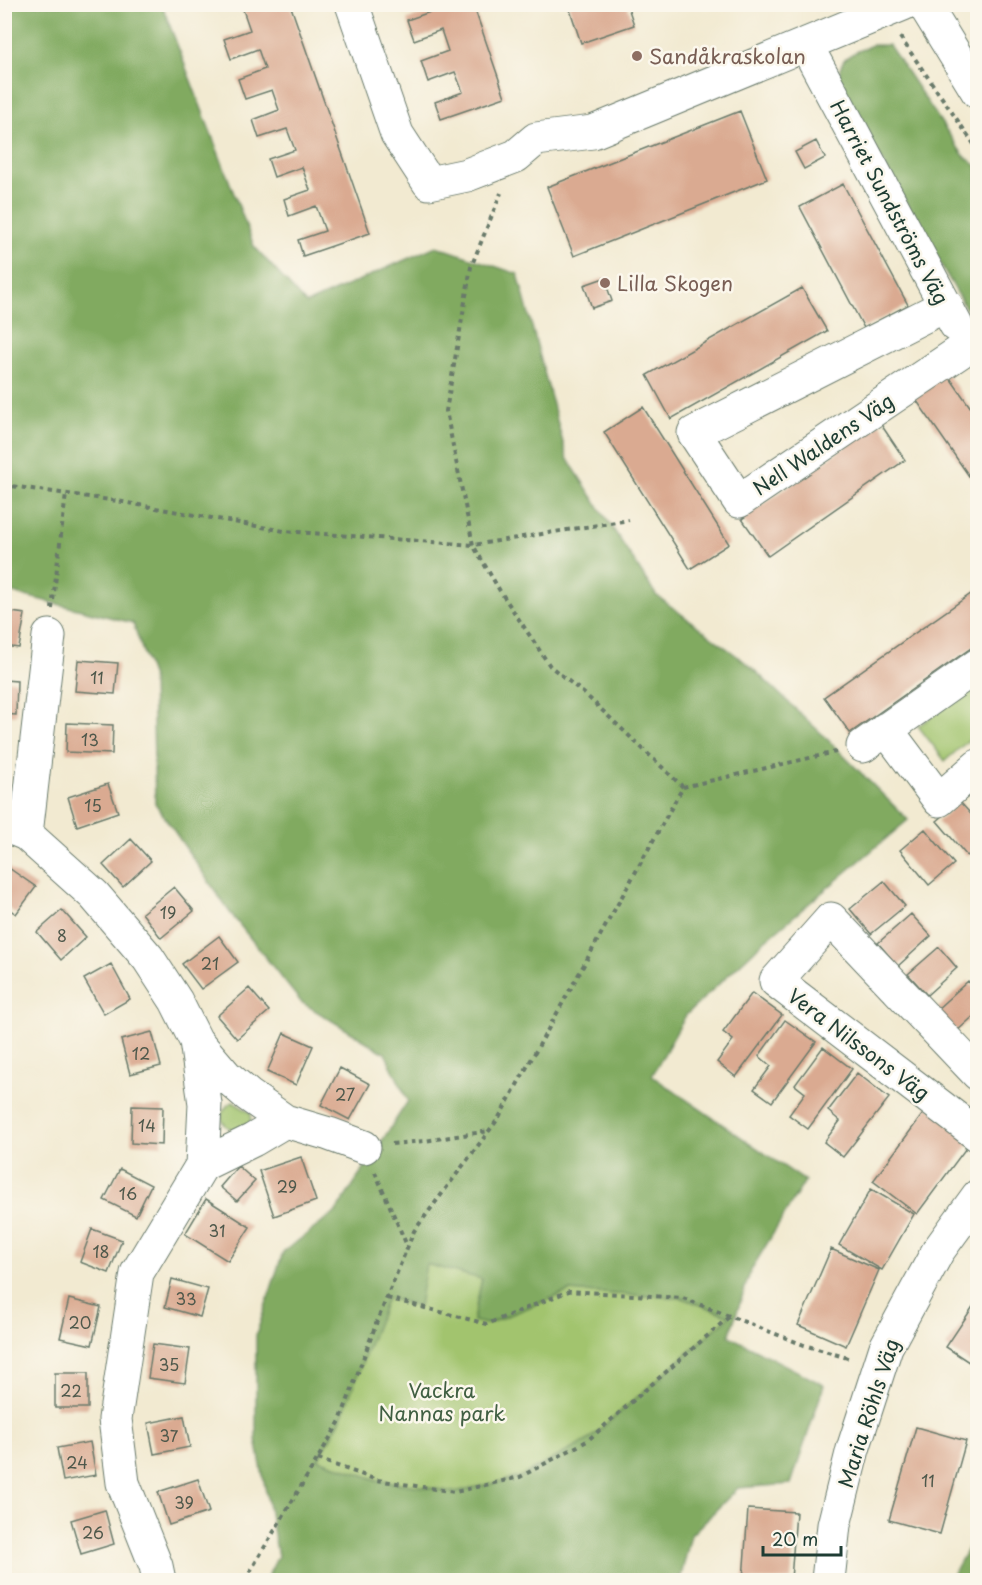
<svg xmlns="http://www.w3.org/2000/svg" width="982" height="1585" font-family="'Playpen Sans',sans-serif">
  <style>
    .green { fill: #a2c46e; stroke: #608051; stroke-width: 1.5 }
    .forest { fill: #81aa61; stroke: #50744a; stroke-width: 1.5; fill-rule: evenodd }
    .building { fill: #daaa91 }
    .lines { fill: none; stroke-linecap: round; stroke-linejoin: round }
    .minor-casing { stroke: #697a6b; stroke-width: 35 }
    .path { stroke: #697a6b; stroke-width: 4; stroke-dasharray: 4.5 4.5; stroke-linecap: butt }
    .minor { stroke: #fff; stroke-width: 33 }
    .education-dot { fill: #8d6e63; stroke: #fbf7ec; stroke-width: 2 }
    .labels { text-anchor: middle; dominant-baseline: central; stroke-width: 5; stroke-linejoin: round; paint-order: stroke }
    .number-label { font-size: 16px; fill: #4e584b }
    .education-label { font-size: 20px; fill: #785e54; stroke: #fbf7ec; text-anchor: start }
    .street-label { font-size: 20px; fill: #1f3d34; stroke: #fbf7ec }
    .park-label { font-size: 20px; fill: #405f42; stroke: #fbf7ec }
  </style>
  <rect width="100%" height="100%" fill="#fbf7ec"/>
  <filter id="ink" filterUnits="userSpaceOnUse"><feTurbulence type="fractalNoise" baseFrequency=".0167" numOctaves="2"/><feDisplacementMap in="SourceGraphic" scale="12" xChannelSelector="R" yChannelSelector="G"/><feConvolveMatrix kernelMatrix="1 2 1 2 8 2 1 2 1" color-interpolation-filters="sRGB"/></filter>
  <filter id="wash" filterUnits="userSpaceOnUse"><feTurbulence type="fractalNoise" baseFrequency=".008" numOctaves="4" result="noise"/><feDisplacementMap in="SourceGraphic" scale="24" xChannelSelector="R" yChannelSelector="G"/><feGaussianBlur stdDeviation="1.35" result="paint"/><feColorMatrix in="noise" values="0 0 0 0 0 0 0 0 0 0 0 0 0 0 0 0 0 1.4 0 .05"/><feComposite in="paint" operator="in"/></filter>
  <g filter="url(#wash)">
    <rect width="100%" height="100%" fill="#f2ead1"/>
    <path class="green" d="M977,685v48l-32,28 -27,-35z
      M233,1102l18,11c2,37 -52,8 -18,-11z
      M426,1264l56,15 -9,41 14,4 82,-33 114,7 47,18 -143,125 -67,36 -65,15 -78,-12 -59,-21 14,-23 55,-138z"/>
    <path class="forest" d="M5,5h157l92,241 52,58 130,-58 82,28 49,184 89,137 93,70 73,69 86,86 -147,124 -75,71 -34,61 153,105 -54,89 -22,66 95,49 -33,99 -53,4 -47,47 -11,45h-414l12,-24 -22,-117v-104l27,-83 52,-39 73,-112 -23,-48 -84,-51 -70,-88 -76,-111 -3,-125 -19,-55 -128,-32zM426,1264l56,15 -9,42 14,3 82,-33 114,7 47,18 -143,125 -67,36 -65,15 -78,-12 -59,-21 22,-38 47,-123 32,8z
      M872,45h17l74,110 14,11v158l-13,-19 -126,-222c2,-29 10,-27 34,-38z
      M977,1531v49h-27z"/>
    <g id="blocks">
      <path class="building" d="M248,4h42l80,229 -67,23 -5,-16 27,-9 -9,-25 -27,10 -5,-17 26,-9 -8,-23 -28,10 -6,-18 27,-9 -8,-21 -28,9 -6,-18 26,-10 -7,-20 -27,9 -7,-20 27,-10 -7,-20 -27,10 -7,-20 26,-9 -8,-23z
        M431,4h42l32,93 -64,22 -6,-17 28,-10 -8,-20 -27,10 -7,-21 27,-10 -7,-21 -27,10 -7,-20 26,-9z
        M568,4h59l7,21 -53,18z
        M740,111l27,68 -193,77 -27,-69z
        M816,141l9,17 -21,11 -9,-17z
        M843,184l65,121 -44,23 -64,-121z
        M604,278l8,23 -20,7 -8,-23z
        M802,288l25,43 -156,88 -24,-44z
        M943,368l35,50v71l-68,-98z
        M643,407l86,137 -39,25 -86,-137z
        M880,423l25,37 -137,96 -26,-37z
        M978,589v54l-128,90 -26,-36z
        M4,611l21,3 -6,34 -15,-2z
        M78,660l40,3 -3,31 -40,-3z
        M4,680l13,1 -1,34 -12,-1z
        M67,723l46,2 -1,29 -46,-2z
        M108,784l10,28 -41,14 -9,-29z
        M960,802l18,20v25l-11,9 -30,-35z
        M925,829l29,35 -25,21 -29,-35z
        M131,839l20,22 -28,26 -20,-22z
        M6,866l30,21 -20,27 -11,-8v-38z
        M884,881l21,25 -34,28 -21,-25z
        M174,887l20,24 -33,27 -19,-25z
        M62,910l24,27 -25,23 -24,-28z
        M911,914l20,22 -33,30 -20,-23z
        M219,936l19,26 -37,27 -19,-25z
        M939,947l18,21 -30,27 -19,-21z
        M111,964l19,35 -26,15 -20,-35z
        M968,981l10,11v20l-22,20 -20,-22z
        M249,988l20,23 -32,28 -20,-23z
        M752,993l30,22 -46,62 -19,-15 16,-22 -10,-8z
        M785,1020l31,22 -44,60 -18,-13 17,-23 -12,-10z
        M152,1032l9,34 -31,8 -9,-34z
        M284,1033l29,13 -17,39 -29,-13z
        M823,1047l29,22 -44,60 -19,-14 16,-22 -10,-8z
        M340,1068l30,16 -20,36 -29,-15z
        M857,1073l32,25 -46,59 -19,-15 16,-21 -12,-10z
        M132,1106l31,1 -1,38 -31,-2z
        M928,1107l44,33 -55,74 -44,-33z
        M301,1157l15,44 -42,15 -15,-45z
        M238,1166l17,15 -18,20 -17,-14z
        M120,1169l31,16 -15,31 -32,-16z
        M871,1189l43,25 -32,56 -43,-25z
        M206,1199l44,28 -22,34 -43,-27z
        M92,1229l30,11 -13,33 -29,-11z
        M831,1249l48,21 -33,76 -48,-21z
        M172,1279l36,10 -8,28 -35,-10z
        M69,1299l32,8 -9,38 -32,-7z
        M978,1299v69l-32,-21z
        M153,1344l37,5 -5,34 -37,-5z
        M55,1373h33v35h-33z
        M184,1416l6,31 -36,7 -6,-31z
        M916,1427l50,14 -26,93 -51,-14z
        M90,1442l6,33 -33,6 -6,-33z
        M198,1479l11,33 -40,13 -11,-33z
        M748,1509l48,3 -5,68h-48z
        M105,1510l9,34 -33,10 -10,-34z"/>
    </g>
  </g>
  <g filter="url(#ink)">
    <use href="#blocks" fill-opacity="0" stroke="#697a6b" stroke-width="1.5"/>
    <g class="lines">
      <g class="minor-casing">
        <path id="minor" d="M352,4l45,130 32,49 38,-8 49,-19 20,-17 57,-7 310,-128
          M924,4l54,88
          M806,45l150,280
          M946,305l-252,128 45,68 231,-156
          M886,729l53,71 39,-34
          M863,746l115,-81
          M4,825l22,9 68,61 54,63 28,43 20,40 9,63 -3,61 -65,108 -22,146 8,64 33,83 3,14
          M26,834l23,-198
          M196,1041l30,35 22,19 37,26 44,13 35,13
          M978,1074l-147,-155 -55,62 202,154
          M202,1165l51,-25 32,-19
          M828,1580l6,-55 19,-76 33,-102 52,-96 40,-55"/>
      </g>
      <path class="path" d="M900,37l78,113
        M4,485l113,16 167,30 189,14 156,-25
        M52,609l14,-115
        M683,787l153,-35
        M392,1144l32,-3 65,-10
        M375,1172l33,76
        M387,1298l100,26 82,-33 114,7 121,47 47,14
        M318,1459l59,21 78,12 65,-15 67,-36 143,-125
        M245,1580l95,-159 36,-97 38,-93 84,-112 185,-332 -97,-92 -36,-29 -50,-75 -27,-46 -27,-134 25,-144 30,-74"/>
      <use href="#minor" class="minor"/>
    </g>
  </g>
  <g class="education-dot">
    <circle cx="637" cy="56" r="6"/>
    <circle cx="605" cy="283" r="6"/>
  </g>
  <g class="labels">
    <g class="number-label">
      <text x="97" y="677">11</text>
      <text x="90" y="739">13</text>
      <text x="93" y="805">15</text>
      <text x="168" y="912">19</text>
      <text x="62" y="935">8</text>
      <text x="210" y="963">21</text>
      <text x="141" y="1053">12</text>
      <text x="345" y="1094">27</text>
      <text x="147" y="1125">14</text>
      <text x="287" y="1186">29</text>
      <text x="128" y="1193">16</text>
      <text x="217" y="1230">31</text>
      <text x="101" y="1251">18</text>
      <text x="186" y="1298">33</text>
      <text x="80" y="1322">20</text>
      <text x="169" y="1364">35</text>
      <text x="71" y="1390">22</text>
      <text x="169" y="1435">37</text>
      <text x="77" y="1462">24</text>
      <text x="928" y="1480">11</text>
      <text x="184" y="1502">39</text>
      <text x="93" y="1532">26</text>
    </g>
    <g class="education-label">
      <text x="649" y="56">Sandåkraskolan</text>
      <text x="617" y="283">Lilla Skogen</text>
    </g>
    <g class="street-label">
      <text transform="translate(890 202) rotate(62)">Harriet Sundströms Väg</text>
      <text transform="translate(823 444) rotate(-34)">Nell Waldens Väg</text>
      <text transform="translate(859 1044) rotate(37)">Vera Nilssons Väg</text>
      <text transform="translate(868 1413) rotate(-72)">Maria Röhls Väg</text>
    </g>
    <g class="park-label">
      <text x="442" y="1390">Vackra<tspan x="442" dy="23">Nannas park</tspan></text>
    </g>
  </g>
  <rect width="982" height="1585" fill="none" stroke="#fbf7ec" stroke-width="24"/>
  <path d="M763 1546v9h78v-9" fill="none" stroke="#1f3d34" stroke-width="3"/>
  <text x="772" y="1546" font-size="18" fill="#1f3d34" stroke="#fbf7ec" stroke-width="4.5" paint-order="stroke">20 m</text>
</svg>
